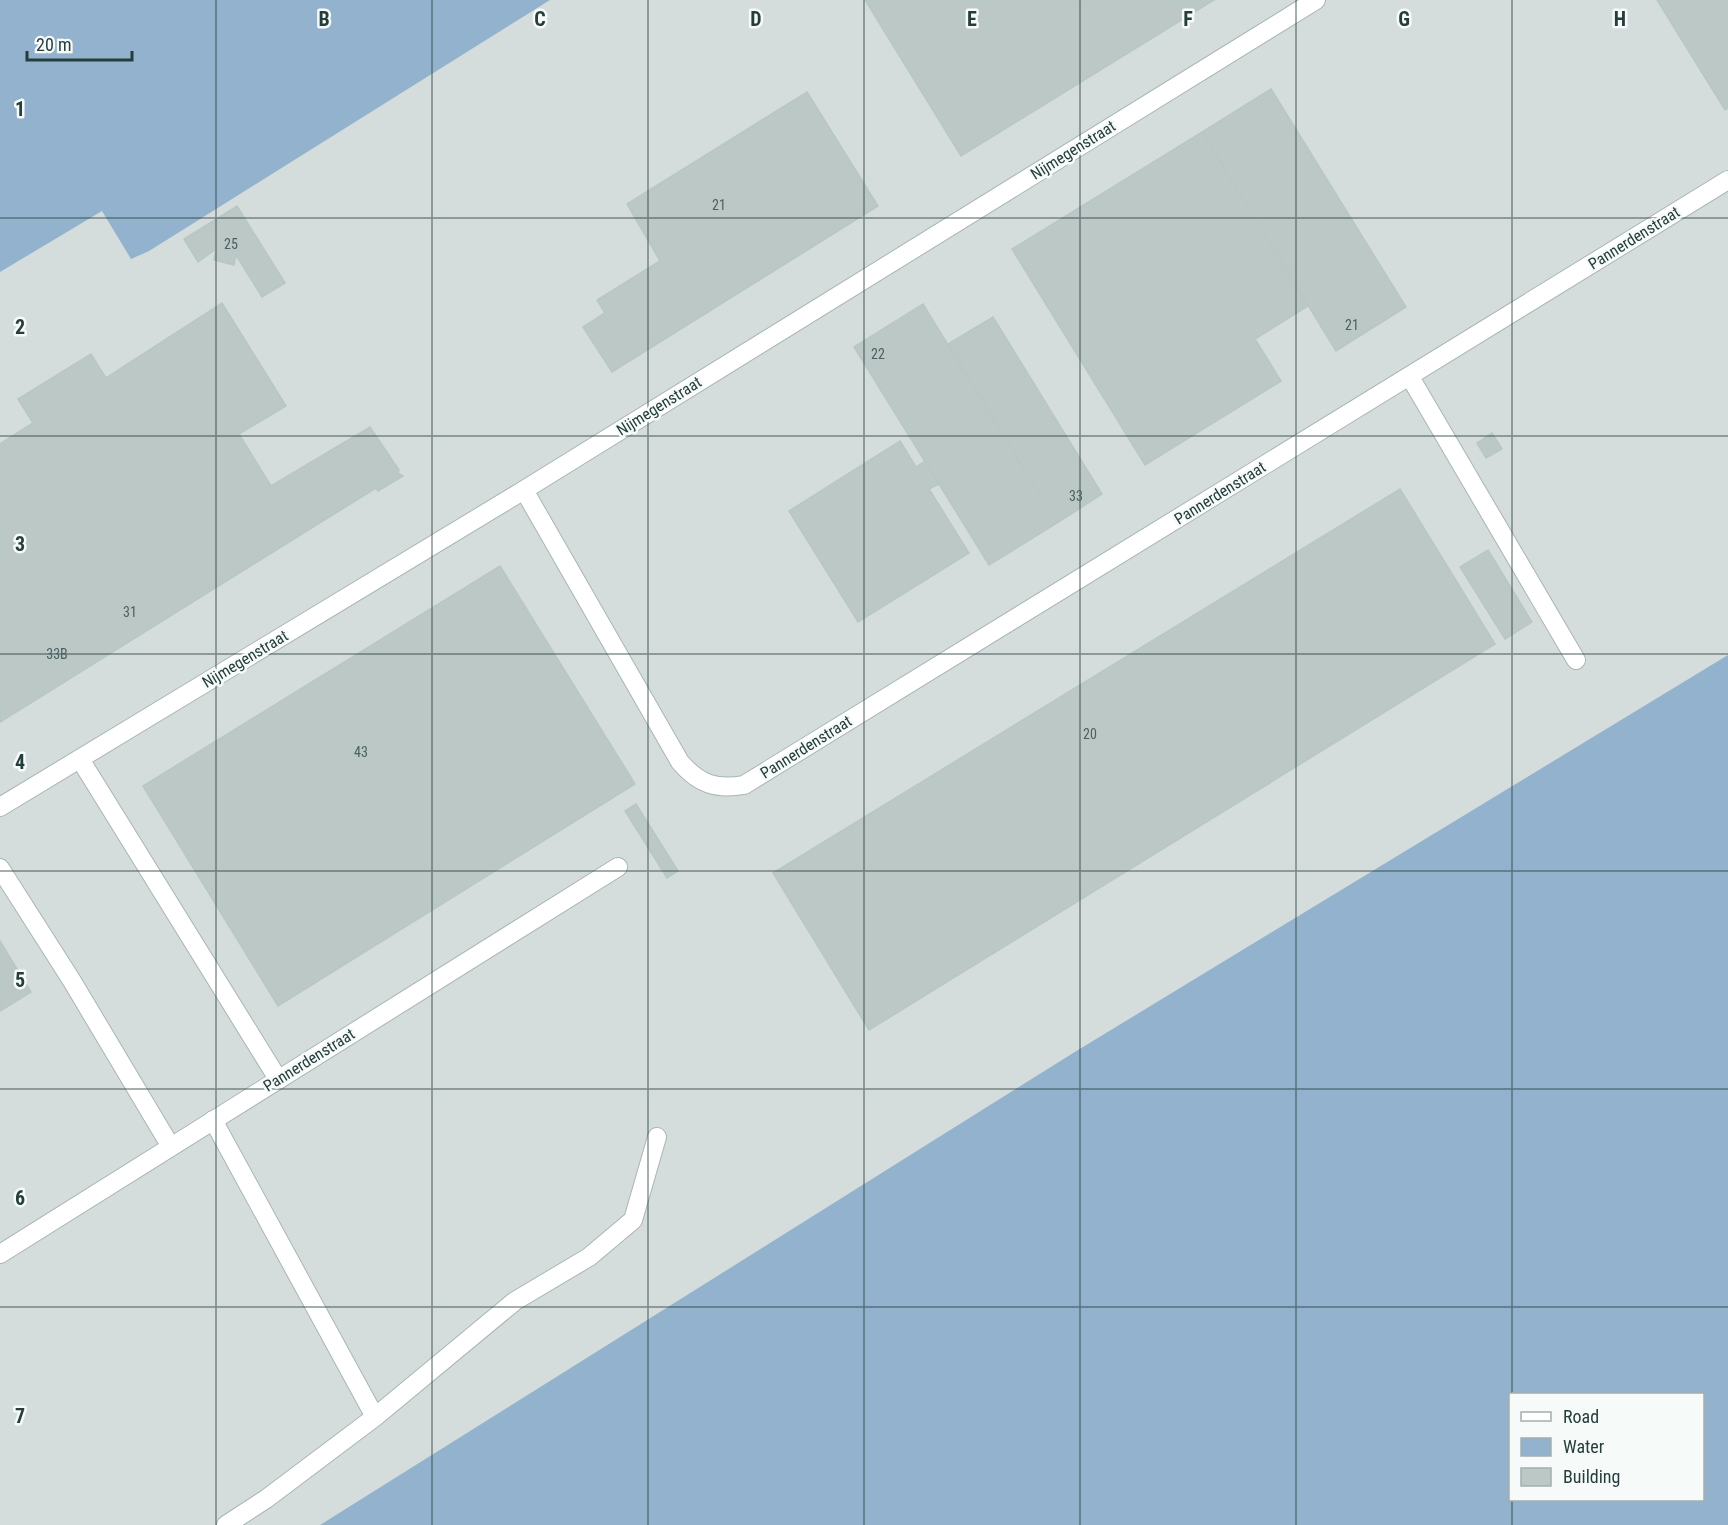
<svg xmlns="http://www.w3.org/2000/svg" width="1728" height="1525" font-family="'Roboto Condensed',sans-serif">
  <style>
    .built { fill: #d4dddc }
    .water { fill: #93b2cd; fill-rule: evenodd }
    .building { fill: #bbc8c6; stroke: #b8c7c5; stroke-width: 1.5 }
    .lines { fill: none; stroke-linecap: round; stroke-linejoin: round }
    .minor-casing { stroke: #a9b5b4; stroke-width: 20 }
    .minor { stroke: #fff; stroke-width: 18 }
    .grid { fill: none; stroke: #263d3e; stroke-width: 1.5; stroke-opacity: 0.55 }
    .labels { text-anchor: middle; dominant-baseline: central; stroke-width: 5; stroke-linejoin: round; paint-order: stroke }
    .number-label { font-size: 14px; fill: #4b6060 }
    .street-label { font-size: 16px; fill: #263d3e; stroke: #f6faf9 }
    .grid-label { font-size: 20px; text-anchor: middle; font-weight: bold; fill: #263d3e; stroke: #f6faf9; stroke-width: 5; stroke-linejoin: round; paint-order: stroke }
  </style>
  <rect width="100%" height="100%" fill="#e6edec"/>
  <path class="built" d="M413,0h1315v710l-1325,815h-403v-1276z"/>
  <path class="water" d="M0,0h550l-401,251 -18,8 -29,-48 -102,61z
    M1728,655v870h-1408l758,-475zM1702,1394v106h-192v-106z"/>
  <path class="building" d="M865,0h349l-253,156z
    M1657,0h71v108l-3,2z
    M1271,89l135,218 -70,44 -134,-219z
    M807,92l71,114 -266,166 -29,-45 22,-14 -8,-13 63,-39 -33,-57z
    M1202,132l106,174 -53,33 26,42 -136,84 -133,-216z
    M237,206l48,77 -23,14 -26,-42 -2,10 -20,-5 2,-11 -18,13 -14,-23z
    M222,303l64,103 -47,28 32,52 99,-59 29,43 -1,3 5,3 -25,15 -2,-3 -376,234v-278l33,-21 -15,-24 73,-45 15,24z
    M923,304l134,219 -68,42 -135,-218z
    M993,317l109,177 -45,29 -109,-179z
    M1492,433l10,16 -16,9 -9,-15z
    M900,441l16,26 9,-6 14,23 -10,5 40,64 -111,69 -69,-111z
    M1400,489l95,155 -626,386 -96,-157z
    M1488,550l44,72 -27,17 -45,-72z
    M500,566l135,218 -357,222 -135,-220z
    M636,804l42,67 -11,7 -42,-67z
    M0,941l31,51 -31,19z"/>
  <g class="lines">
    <g class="minor-casing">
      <path id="minor" d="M1410,377l166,283
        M524,490l156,272c19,22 36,28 64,23l984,-605
        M80,759l198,320
        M0,807l524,-317 792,-490
        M0,868l72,113 99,166
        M213,1120l162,297
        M0,1254l618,-387
        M226,1525l40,-26 109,-82 140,-116 74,-44 44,-37 24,-83"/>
    </g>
    <use href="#minor" class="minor"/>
  </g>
  <path class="grid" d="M216,0v1525M432,0v1525M648,0v1525M864,0v1525M1080,0v1525M1296,0v1525M1512,0v1394M0,218h1728M0,436h1728M0,654h1728M0,871h1728M0,1089h1728M0,1307h1728M1512,1500v25"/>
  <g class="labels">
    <g class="number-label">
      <text x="719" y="205">21</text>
      <text x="231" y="244">25</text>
      <text x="1352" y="325">21</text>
      <text x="878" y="354">22</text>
      <text x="1076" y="496">33</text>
      <text x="130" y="612">31</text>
      <text x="57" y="654">33B</text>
      <text x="1090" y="734">20</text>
      <text x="361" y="752">43</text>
    </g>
    <g class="street-label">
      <text transform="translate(1073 150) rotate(-32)">Nijmegenstraat</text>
      <text transform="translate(1634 238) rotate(-32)">Pannerdenstraat</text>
      <text transform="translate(659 406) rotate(-32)">Nijmegenstraat</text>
      <text transform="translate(1220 493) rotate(-32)">Pannerdenstraat</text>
      <text transform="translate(245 659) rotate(-31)">Nijmegenstraat</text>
      <text transform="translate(806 747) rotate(-32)">Pannerdenstraat</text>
      <text transform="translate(309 1060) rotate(-32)">Pannerdenstraat</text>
    </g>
  </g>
  <g class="grid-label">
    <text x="324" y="26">B</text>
    <text x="540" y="26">C</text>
    <text x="756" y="26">D</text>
    <text x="972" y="26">E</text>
    <text x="1188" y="26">F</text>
    <text x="1404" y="26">G</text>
    <text x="1620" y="26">H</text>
    <text x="20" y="116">1</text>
    <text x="20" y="334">2</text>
    <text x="20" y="551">3</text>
    <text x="20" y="769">4</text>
    <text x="20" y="987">5</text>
    <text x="20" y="1205">6</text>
    <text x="20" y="1423">7</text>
  </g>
  <rect x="1509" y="1393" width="195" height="108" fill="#f6faf9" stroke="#a3aeae" stroke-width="1.5"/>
  <rect x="1521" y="1412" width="30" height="9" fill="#ffffff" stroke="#a3aeae" stroke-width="1.5"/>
  <text x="1563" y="1423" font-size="18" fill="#263d3e">Road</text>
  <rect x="1521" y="1438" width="30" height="18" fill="#93b2cd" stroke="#a3aeae" stroke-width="1.5"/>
  <text x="1563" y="1453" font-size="18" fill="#263d3e">Water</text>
  <rect x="1521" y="1468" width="30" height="18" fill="#bbc8c6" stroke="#a3aeae" stroke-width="1.5"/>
  <text x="1563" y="1483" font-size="18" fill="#263d3e">Building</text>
  <path d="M27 51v9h105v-9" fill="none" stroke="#263d3e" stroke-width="3"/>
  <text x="36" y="51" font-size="18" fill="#263d3e" stroke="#f6faf9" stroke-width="4.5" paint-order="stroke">20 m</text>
</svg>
